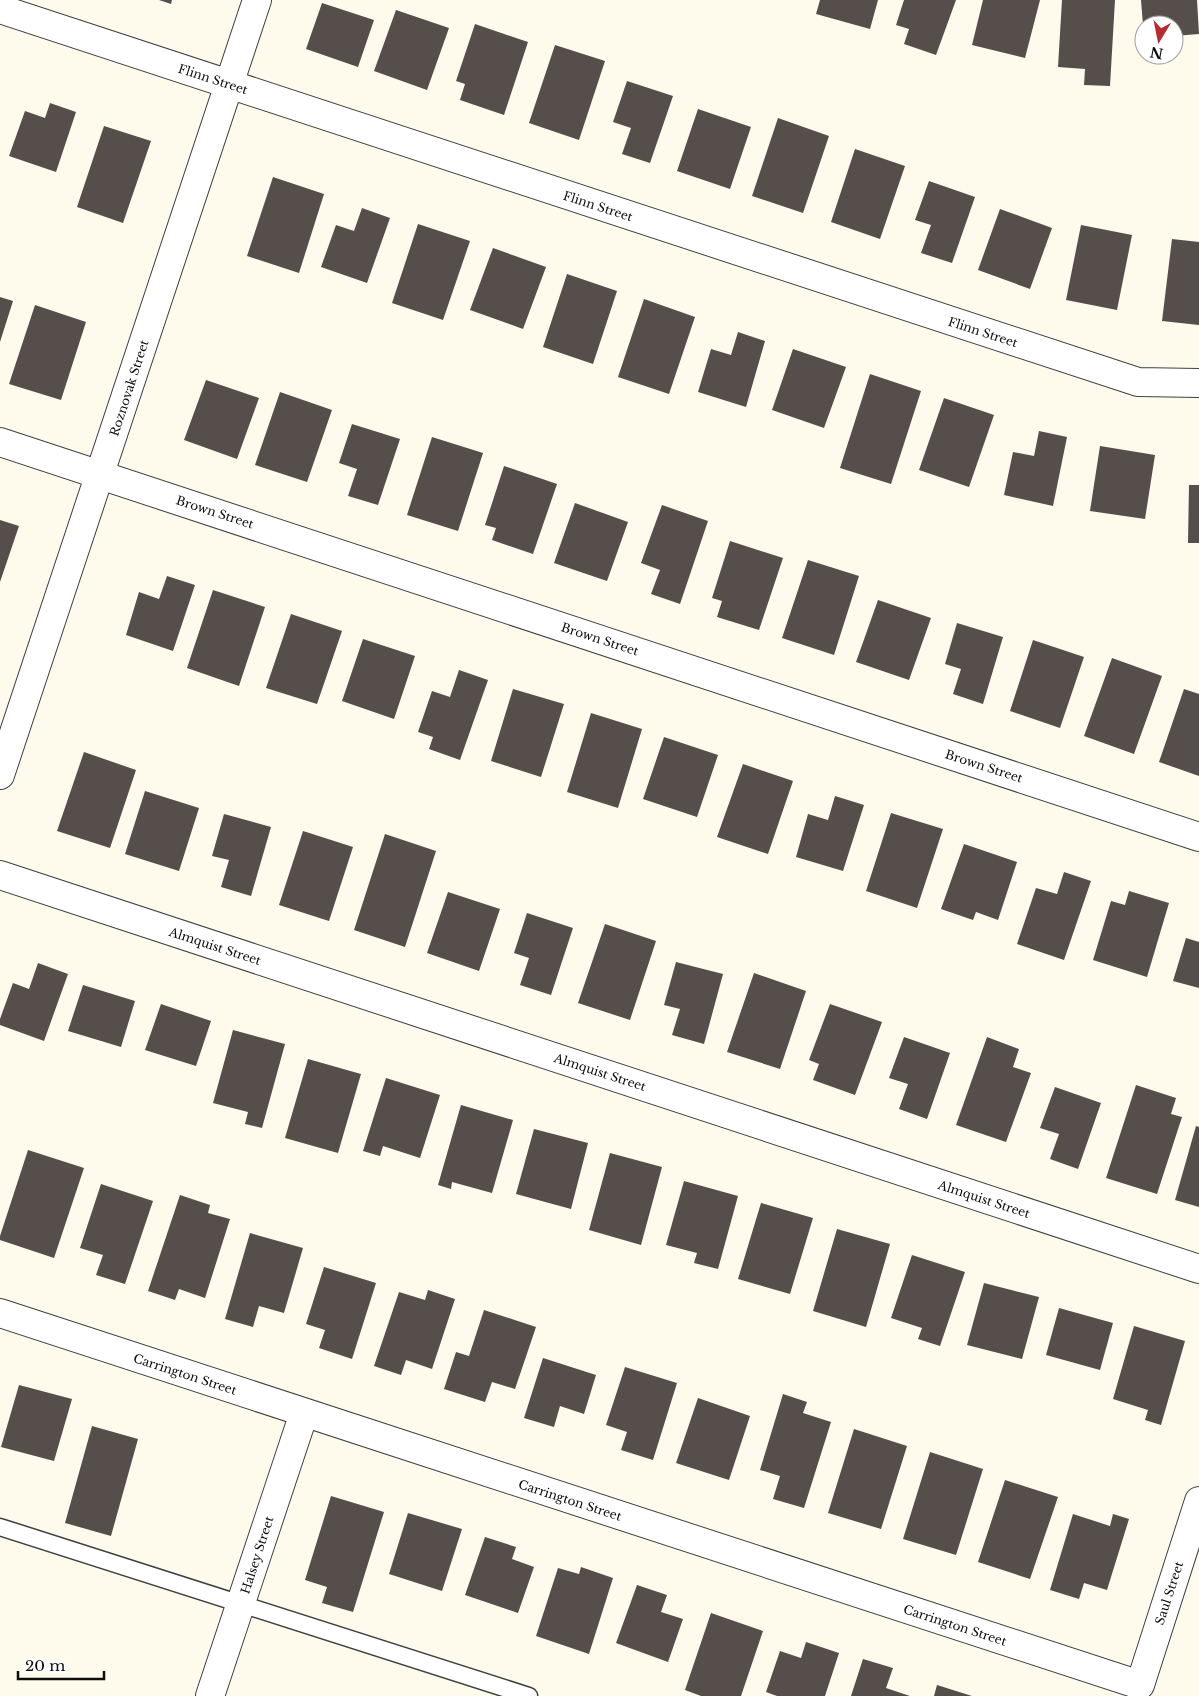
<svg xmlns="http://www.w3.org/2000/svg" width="1199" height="1696" font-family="'Libre Baskerville',serif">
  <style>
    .building { fill: #554e4a }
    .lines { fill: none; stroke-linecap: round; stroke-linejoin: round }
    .lane-casing { stroke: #404040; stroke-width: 19 }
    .street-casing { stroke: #404040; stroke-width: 30 }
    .lane { stroke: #fff; stroke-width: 16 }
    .street { stroke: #fff; stroke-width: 28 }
    .labels { text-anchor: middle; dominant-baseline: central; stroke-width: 5; stroke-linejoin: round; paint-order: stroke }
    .street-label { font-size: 12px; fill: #0d0d0d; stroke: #fff }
  </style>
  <rect width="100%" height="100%" fill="#fefbed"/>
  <path class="building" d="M159,0h13l-1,4z
    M820,0h58l-8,29 -54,-15z
    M904,0h52l-20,55 -32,-11 5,-15 -13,-4z
    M983,0h57l-15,58 -53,-13z
    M1062,0h53l-5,86 -26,-1 1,-16 -27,-2z
    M1141,0h56l2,34 -25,2v-11h-31z
    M322,3l52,17 -16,47 -52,-18z
    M396,10l53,18 -22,62 -53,-19z
    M475,24l53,18 -24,73 -44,-15 5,-16 -9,-3z
    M555,45l50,16 -26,79 -50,-17z
    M627,81l46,15 -23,67 -28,-9 9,-26 -18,-6z
    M50,103l26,9 -20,60 -47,-16 16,-45 20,7z
    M698,109l53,18 -21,62 -53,-18z
    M778,118l51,18 -26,77 -51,-17z
    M104,126l47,15 -28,82 -46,-16z
    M855,149l50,17 -25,73 -49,-17z
    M273,177l51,17 -25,79 -52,-17z
    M929,181l46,16 -23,66 -31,-10 10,-28 -16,-5z
    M362,208l28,10 -23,65 -46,-16 15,-42 18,6z
    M1000,209l52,19 -22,61 -52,-19z
    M418,224l52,17 -27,79 -51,-17z
    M1081,225l51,10 -15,75 -51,-10z
    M1172,239l27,3v83l-37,-4z
    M493,248l53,19 -23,62 -53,-19z
    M567,274l50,17 -24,73 -50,-17z
    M0,297l13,4 -13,41z
    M644,299l51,18 -26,77 -51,-17z
    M35,305l51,17 -25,78 -52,-16z
    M738,332l27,9 -19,66 -48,-15 13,-43 20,6z
    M793,349l53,18 -22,61 -52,-18z
    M870,374l51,17 -30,93 -51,-16z
    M206,380l53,18 -22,61 -53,-19z
    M280,392l52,18 -25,72 -52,-17z
    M944,398l50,17 -25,72 -50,-17z
    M352,424l48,15 -22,66 -30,-9 9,-27 -18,-6z
    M1039,431l28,6 -14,69 -49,-11 9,-43 21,4z
    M432,437l51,16 -25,78 -51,-16z
    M1100,446l55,9 -10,64 -55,-8z
    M504,466l53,18 -24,70 -41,-14 4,-12 -11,-3z
    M1189,485h10v58h-11z
    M575,503l53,19 -21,59 -53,-18z
    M662,505l46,16 -28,83 -29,-10 9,-24 -19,-7z
    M0,520l19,6 -19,56z
    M730,541l53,17 -24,72 -42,-13 5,-16 -10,-3z
    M808,560l51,16 -25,79 -52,-17z
    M167,576l28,9 -22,66 -47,-16 13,-43 20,7z
    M213,590l52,17 -26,79 -52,-18z
    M878,600l53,18 -22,62 -53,-18z
    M291,614l51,17 -25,73 -51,-16z
    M957,623l46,14 -20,67 -30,-10 8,-25 -16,-5z
    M363,639l52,17 -21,63 -52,-18z
    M1033,640l51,17 -24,71 -50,-17z
    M1112,658l50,18 -28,78 -50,-18z
    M459,670l29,10 -28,80 -31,-11 4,-12 -15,-5 14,-41 18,6z
    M513,689l51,15 -23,73 -50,-16z
    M1184,689l15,5v82l-40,-14z
    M591,713l51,16 -24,79 -51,-16z
    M664,737l54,18 -21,62 -54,-18z
    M84,752l52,18 -26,78 -53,-17z
    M743,764l50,17 -25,73 -51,-17z
    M145,791l54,17 -20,63 -54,-17z
    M835,796l29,9 -21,66 -47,-14 12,-43 20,6z
    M891,813l52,16 -26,79 -51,-17z
    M224,814l47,13 -20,69 -30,-9 8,-27 -17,-4z
    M303,831l50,16 -24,74 -50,-16z
    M385,834l51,17 -31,96 -51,-17z
    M964,844l53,18 -19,58 -22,-8 -3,8 -32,-11z
    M1064,872l27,9 -27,79 -47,-16 19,-56 21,6z
    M1129,891l40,12 -22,74 -54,-17 18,-59 14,4z
    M448,892l52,17 -21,62 -52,-18z
    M527,913l46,15 -22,67 -31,-10 9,-27 -15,-5z
    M605,924l51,17 -26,79 -52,-17z
    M1186,938l13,4v46l-26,-7z
    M676,962l47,12 -19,70 -32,-9 8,-26 -16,-4z
    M38,963l30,11 -24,67 -44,-16v-6l13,-36 16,6z
    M754,973l52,18 -26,78 -53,-17z
    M83,985l52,16 -14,46 -53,-16z
    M161,1004l50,17 -15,45 -51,-16z
    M830,1004l52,18 -27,73 -42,-15 6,-16 -10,-4z
    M233,1030l52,14 -23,84 -17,-4 3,-12 -35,-9z
    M904,1037l46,16 -23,66 -28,-10 9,-25 -19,-6z
    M987,1037l32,12 -6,18 18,6 -25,69 -50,-17z
    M308,1059l53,15 -23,79 -53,-15z
    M386,1078l54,17 -20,63 -37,-12 -3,10 -17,-5z
    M1136,1085l40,13 -5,16 11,3 -25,77 -51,-16z
    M1055,1087l46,16 -23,66 -28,-10 9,-25 -19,-6z
    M461,1105l52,15 -21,73 -40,-11 -1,7 -13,-4z
    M1196,1126l3,1v80l-24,-7z
    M534,1129l54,14 -17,66 -55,-15z
    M28,1150l56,18 -30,90 -54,-18v-4z
    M610,1153l52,14 -21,78 -52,-15z
    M684,1181l54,15 -20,73 -24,-6 3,-10 -31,-8z
    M101,1184l52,17 -28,83 -29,-9 7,-20 -23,-7z
    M180,1195l30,10 -2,8 22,6 -25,79 -26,-9 -4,11 -27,-9z
    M761,1203l52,15 -23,76 -52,-15z
    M837,1229l53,15 -24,83 -53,-16z
    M250,1233l53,15 -19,65 -25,-7 -6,21 -28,-8z
    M912,1255l53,17 -25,74 -22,-7 4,-11 -31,-10z
    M324,1267l52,16 -24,76 -33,-11 6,-18 -19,-6z
    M984,1283l55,14 -17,62 -55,-14z
    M428,1290l27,9 -23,70 -26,-9 -5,15 -27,-9 25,-74 26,8z
    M1059,1308l54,15 -13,47 -54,-15z
    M484,1310l52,17 -21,62 -23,-7 -7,20 -41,-13 12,-37 13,4z
    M1134,1326l51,15 -24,84 -16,-5 3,-10 -35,-11z
    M543,1358l53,17 -12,39 -24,-8 -6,21 -30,-9z
    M625,1367l52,16 -24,77 -32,-10 6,-18 -21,-7z
    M19,1385l53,14 -18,62 -53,-14z
    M783,1394l24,8 -4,11 28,9 -27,86 -31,-9 7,-23 -20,-6z
    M698,1398l52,18 -21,64 -53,-17z
    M92,1426l46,13 -27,97 -46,-13z
    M854,1429l53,17 -26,83 -53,-16z
    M930,1452l53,17 -27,86 -53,-16z
    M1005,1480l53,17 -28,82 -52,-17z
    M331,1496l53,16 -31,100 -31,-9 5,-16 -22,-7z
    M408,1513l54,16 -20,62 -53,-17z
    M1073,1514l37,12 3,-12 16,5 -22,71 -23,-7 -5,16 -29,-9z
    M485,1537l31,10 -4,12 22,8 -16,46 -53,-18z
    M581,1567l32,11 -24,76 -53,-18 22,-68 21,6z
    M637,1585l30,10 -6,17 22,7 -15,43 -52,-19z
    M711,1613l52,18 -22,65h-40l-16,-6z
    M806,1642l33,11 -14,43h-48l-11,-4 14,-41 21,7z
    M863,1659l30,9 -7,20 24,8h-59z
    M937,1685l35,11h-38z"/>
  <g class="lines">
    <g class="lane-casing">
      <path id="lane" d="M0,1527l529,169"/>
    </g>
    <g class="street-casing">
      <path id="street" d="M0,9l1138,373 61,1
        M0,442l1199,395
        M0,775l257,-775
        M0,875l1199,394
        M0,1313l1140,372 59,-184
        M210,1696l94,-283"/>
    </g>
    <use href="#lane" class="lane"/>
    <use href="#street" class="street"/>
  </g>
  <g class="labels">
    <g class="street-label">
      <text transform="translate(213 79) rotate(18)">Flinn Street</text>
      <text transform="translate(598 206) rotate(18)">Flinn Street</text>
      <text transform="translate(983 332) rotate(18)">Flinn Street</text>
      <text transform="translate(129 388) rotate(-72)">Roznovak Street</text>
      <text transform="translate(215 512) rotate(18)">Brown Street</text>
      <text transform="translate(600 639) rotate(18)">Brown Street</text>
      <text transform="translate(984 766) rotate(18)">Brown Street</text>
      <text transform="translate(215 946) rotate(18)">Almquist Street</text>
      <text transform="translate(600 1072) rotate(18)">Almquist Street</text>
      <text transform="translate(984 1199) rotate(18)">Almquist Street</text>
      <text transform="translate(185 1374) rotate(18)">Carrington Street</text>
      <text transform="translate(570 1500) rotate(18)">Carrington Street</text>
      <text transform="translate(257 1555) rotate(-72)">Halsey Street</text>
      <text transform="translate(1169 1593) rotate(-72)">Saul Street</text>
      <text transform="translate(955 1625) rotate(18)">Carrington Street</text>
    </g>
  </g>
  <g transform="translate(1159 40) rotate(190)"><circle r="24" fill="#ffffff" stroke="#9e9e9e"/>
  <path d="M0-4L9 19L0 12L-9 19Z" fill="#b72b2f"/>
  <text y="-8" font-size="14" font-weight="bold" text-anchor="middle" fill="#0d0d0d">N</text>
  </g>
  <path d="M18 1671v8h86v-8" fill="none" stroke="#0d0d0d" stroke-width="2.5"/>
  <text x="25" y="1671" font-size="15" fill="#0d0d0d" stroke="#ffffff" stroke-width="4" paint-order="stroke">20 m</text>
</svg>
